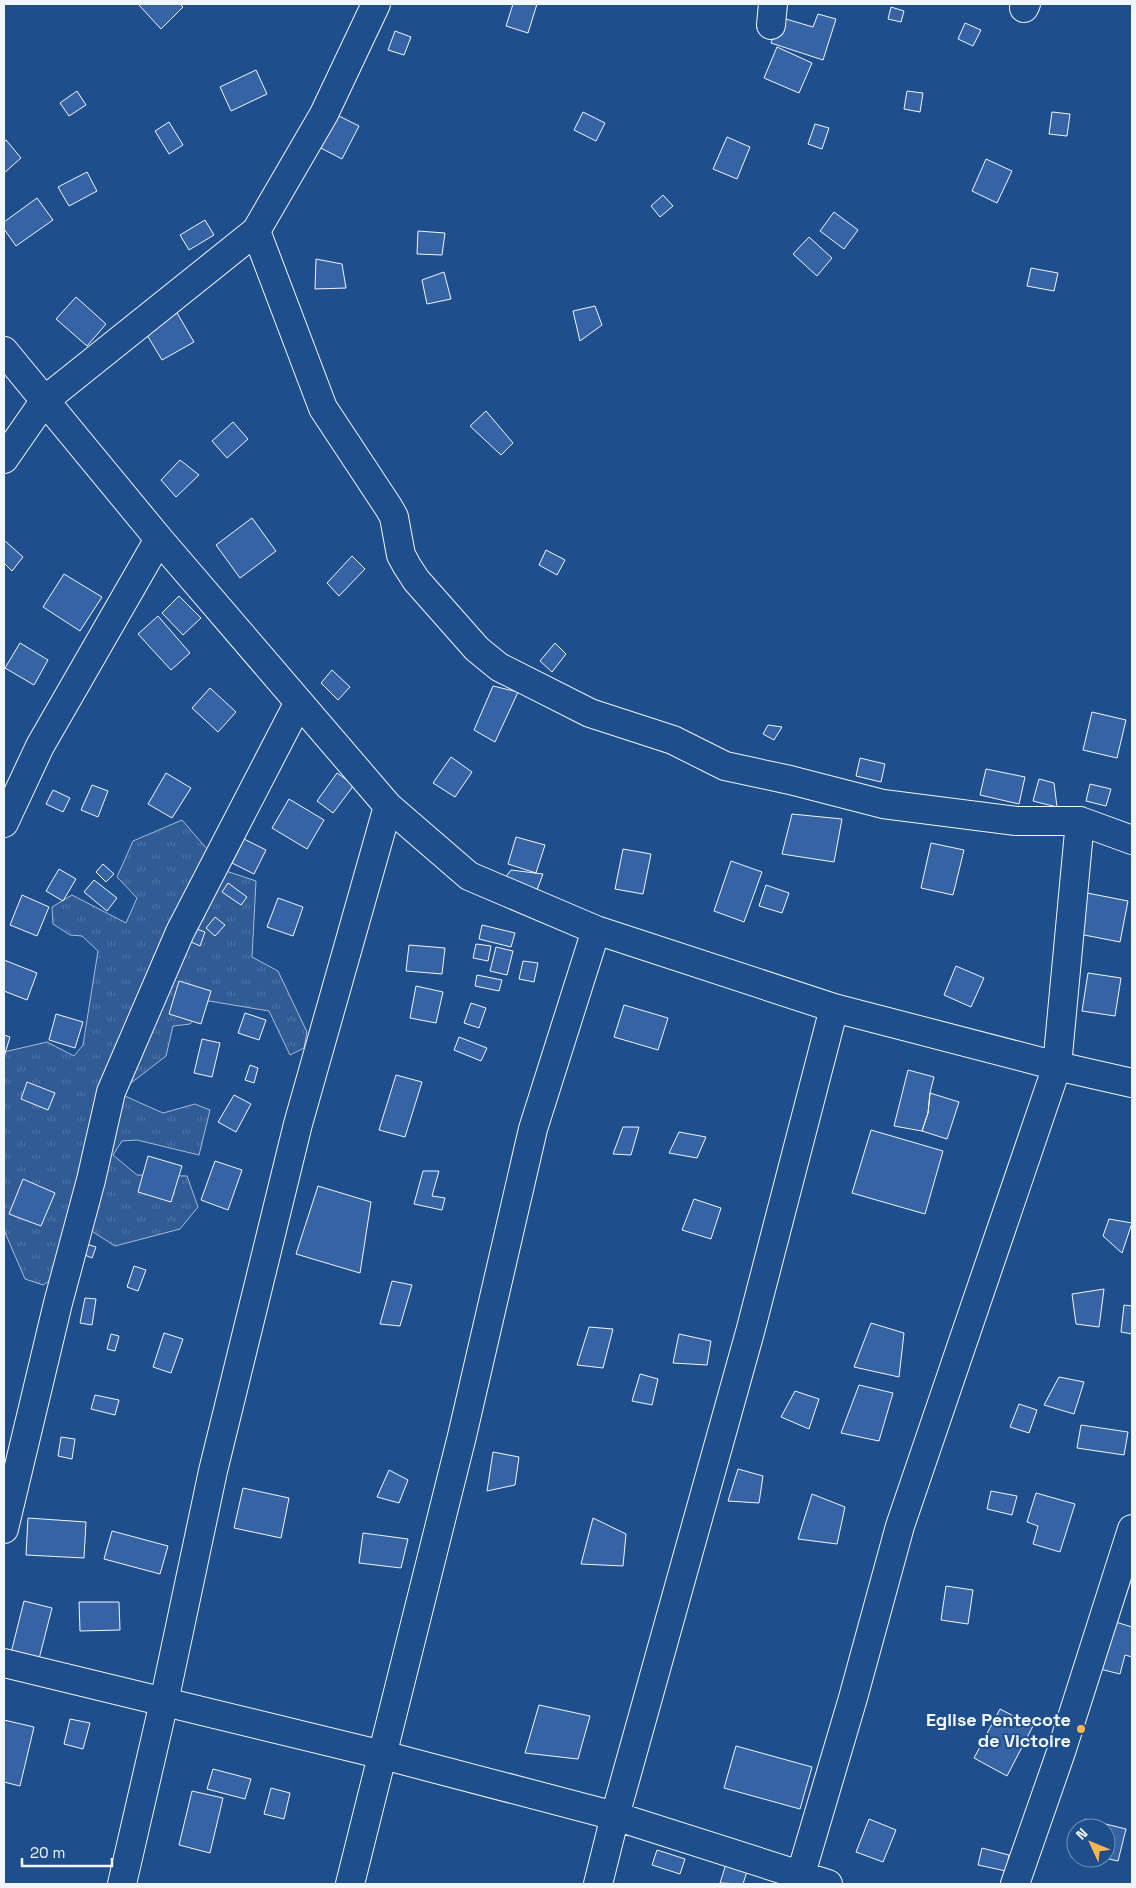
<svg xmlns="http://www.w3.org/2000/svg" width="1136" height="1888" font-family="'Space Grotesk',sans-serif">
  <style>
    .grass { fill: url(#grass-tufts); stroke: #a8bbd7 }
    .building { fill: #3563a3; stroke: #f2f6ff }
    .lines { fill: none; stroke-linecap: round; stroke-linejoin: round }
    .street-casing { stroke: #f2f6ff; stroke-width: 30 }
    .street { stroke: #1f4e8c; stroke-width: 28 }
    .poi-dot { fill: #ffb74d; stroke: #1f4e8c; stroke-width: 2 }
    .labels { text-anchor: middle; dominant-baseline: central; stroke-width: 4; stroke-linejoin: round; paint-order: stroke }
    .poi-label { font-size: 18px; font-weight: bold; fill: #f2f6ff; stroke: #1f4e8c; text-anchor: end }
  </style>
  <defs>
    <pattern id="grass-tufts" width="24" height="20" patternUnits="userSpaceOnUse" patternTransform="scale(1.25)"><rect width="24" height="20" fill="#305b95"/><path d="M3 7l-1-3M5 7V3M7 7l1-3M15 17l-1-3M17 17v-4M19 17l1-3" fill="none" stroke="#4e73a5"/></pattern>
  </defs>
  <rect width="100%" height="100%" fill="#1f4e8c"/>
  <path class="grass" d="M182,820l44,51 30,10 -4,76 26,14 29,61 -3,16 -14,7 -21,-44 -60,-10 -19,23 -17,2 -7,30 -48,37 45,20 32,-9 15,6 -11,45 -62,-15 -15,1 -9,14 24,20 50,1 11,31 -18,22 -65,17 -25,-16 -23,-5 -7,15 5,16 -6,19 -16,10 -18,-6 -21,-49v-178l43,-10 27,14 9,-11 15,-94 -16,-15 -12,-1 -17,-11 -1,-17 20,-12 54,28 11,-25 -20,-21 16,-36z"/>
  <path class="building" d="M138,4h42l3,3 -22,22z
    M513,4h24l-9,29 -22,-7z
    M891,7l13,4 -3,11 -13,-3z
    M818,14l18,5 -13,41 -52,-17 8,-26 34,10z
    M965,23l16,7 -8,16 -15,-7z
    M395,31l16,6 -7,18 -16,-5z
    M777,47l35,16 -13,30 -35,-15z
    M256,70l11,24 -36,17 -11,-24z
    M77,91l9,14 -17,11 -9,-13z
    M907,91l16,2 -3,19 -16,-3z
    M583,112l22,11 -9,18 -22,-11z
    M1052,112l18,2 -3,22 -18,-2z
    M335,114l24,12 -17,33 -23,-12z
    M169,122l14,23 -14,9 -14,-23z
    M815,124l14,4 -7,21 -14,-5z
    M727,137l23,10 -13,32 -24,-10z
    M6,140l15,18 -17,15v-32z
    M986,159l26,12 -15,32 -25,-12z
    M87,172l10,19 -28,15 -11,-19z
    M663,195l10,11 -13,11 -9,-11z
    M37,198l16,22 -37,26 -12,-17v-7z
    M834,212l24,18 -14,19 -24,-18z
    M205,220l9,15 -25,15 -9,-15z
    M418,231l27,2 -3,22 -25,-1z
    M809,237l23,21 -15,18 -24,-22z
    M316,259l26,5 4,24 -31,1z
    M1031,268l27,5 -4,18 -27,-5z
    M444,272l7,27 -24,5 -5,-24z
    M76,297l30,27 -19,22 -31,-27z
    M173,306l21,36 -32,18 -21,-35z
    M595,306l7,19 -22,16 -7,-30z
    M486,411l27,32 -12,12 -31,-29z
    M233,422l15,17 -21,19 -15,-17z
    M180,460l19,15 -23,22 -15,-17z
    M252,518l24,33 -36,27 -24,-33z
    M4,540l19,17 -11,14 -8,-8z
    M546,550l19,10 -8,15 -18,-10z
    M352,556l13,13 -26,27 -12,-13z
    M64,574l38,23 -22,34 -37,-24z
    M179,596l22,22 -18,17 -21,-22z
    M158,616l32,37 -19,17 -33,-36z
    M20,643l28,17 -14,25 -29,-17z
    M555,643l11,11 -14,18 -12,-11z
    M332,670l18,17 -12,13 -17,-17z
    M493,686l25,6 -23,50 -21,-12z
    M210,688l26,24 -18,20 -26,-24z
    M1092,712l34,8 -9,38 -34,-8z
    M768,725l14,2 -8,13 -11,-6z
    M451,757l21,15 -17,25 -22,-14z
    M860,758l25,6 -4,18 -25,-6z
    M986,769l39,8 -6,27 -39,-9z
    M166,773l25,15 -19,30 -24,-14z
    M337,773l17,12 -21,28 -16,-12z
    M1039,779l15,4 3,24 -24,-6z
    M1090,784l21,5 -5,17 -20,-5z
    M92,785l16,6 -10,26 -17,-7z
    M53,790l17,8 -7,14 -17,-8z
    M289,799l35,21 -17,29 -35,-21z
    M792,814l50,5 -8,43 -52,-8z
    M516,837l29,8 -9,28 -28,-9z
    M244,839l22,11 -12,24 -22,-11z
    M931,843l33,7 -11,45 -32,-7z
    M623,849l28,5 -8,40 -28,-5z
    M731,861l31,11 -18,50 -30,-11z
    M103,864l11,10 -8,8 -10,-10z
    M59,869l17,10 -13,22 -17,-10z
    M511,870l32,4 -6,16 -32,-12z
    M94,880l23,18 -10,13 -23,-19z
    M228,883l19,14 -6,8 -19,-13z
    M766,885l23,8 -7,20 -23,-7z
    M1082,892l46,9 -8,41 -46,-9z
    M22,895l27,12 -12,29 -27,-11z
    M278,898l25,9 -10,29 -26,-9z
    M215,917l10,8 -10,11 -9,-8z
    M482,925l33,8 -4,14 -32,-8z
    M194,928l11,4 -5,14 -11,-5z
    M476,944l15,2 -3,15 -15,-3z
    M409,945l36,3 -3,26 -36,-3z
    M496,947l17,4 -6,24 -17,-4z
    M4,960l33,13 -10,27 -23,-9z
    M523,961l15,2 -4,19 -15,-3z
    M956,966l28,12 -13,29 -27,-12z
    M1088,973l33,5 -6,38 -33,-5z
    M477,975l25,5 -3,11 -24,-5z
    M179,981l32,10 -10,33 -32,-10z
    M416,986l27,6 -7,31 -26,-5z
    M471,1003l15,5 -7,20 -15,-5z
    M624,1005l44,13 -10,32 -44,-13z
    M245,1013l21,7 -7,20 -21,-7z
    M56,1014l27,8 -8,26 -26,-8z
    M4,1035l6,2 -6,20z
    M459,1037l28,11 -6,13 -27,-11z
    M202,1039l18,4 -8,34 -18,-4z
    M250,1065l8,3 -4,15 -9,-3z
    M908,1070l26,7 -4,16 -2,20 -6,18 -28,-5z
    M396,1075l26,7 -17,55 -26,-7z
    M27,1082l28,11 -7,17 -27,-11z
    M930,1093l29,9 -12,37 -25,-8 6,-18z
    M234,1095l17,9 -15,28 -18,-10z
    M623,1127h16l-8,28 -18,-1z
    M871,1130l72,21 -18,63 -73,-21z
    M679,1132l27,5 -9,21 -28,-5z
    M148,1156l34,10 -11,36 -33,-10z
    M215,1161l27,9 -14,40 -27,-10z
    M423,1171h16l-7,25 13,2 -3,12 -28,-6z
    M23,1179l32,14 -14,33 -32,-12z
    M318,1186l53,16 -11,71 -64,-19z
    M694,1199l27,9 -10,31 -29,-9z
    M1109,1219l23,4 -10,30 -19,-17z
    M83,1243l13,4 -4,11 -12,-5z
    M134,1266l12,4 -8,21 -11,-4z
    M392,1281l20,4 -12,41 -20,-2z
    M1104,1289l-5,38 -23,-3 -4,-30z
    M85,1298l11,1 -4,26 -12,-2z
    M1124,1305l8,1v28l-11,-2z
    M871,1323l33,10 -5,44 -45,-10z
    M589,1327l24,2 -10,39 -26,-3z
    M164,1333l19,6 -12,34 -18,-6z
    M111,1334l8,2 -4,15 -8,-2z
    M679,1334l32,7 -4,24 -34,-2z
    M640,1374l18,5 -6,26 -20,-4z
    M1059,1377l25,5 -10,32 -30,-9z
    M859,1385l34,8 -14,48 -38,-8z
    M795,1391l24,8 -10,30 -28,-12z
    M95,1395l24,5 -4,15 -24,-6z
    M1019,1404l18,6 -8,23 -19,-6z
    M1081,1425l47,7 -4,23 -47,-7z
    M61,1437l14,2 -3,20 -14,-3z
    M493,1452l26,5 -4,28 -28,6z
    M738,1469l25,7 -4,27 -31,-2z
    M389,1470l19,10 -9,23 -22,-6z
    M243,1488l46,10 -8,40 -47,-10z
    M991,1491l26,5 -5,19 -25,-6z
    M1036,1493l39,11 -15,48 -27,-8 5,-18 -11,-4z
    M812,1494l33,13 -8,37 -39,-5z
    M28,1518l58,4 -2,36 -58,-3z
    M593,1518l33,16 -3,32 -42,-2z
    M112,1531l56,15 -8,28 -56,-15z
    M363,1533l45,6 -7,29 -42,-5z
    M946,1586l27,4 -5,34 -27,-4z
    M24,1601l28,7 -14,55 -28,-6z
    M79,1602h40l1,28 -40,1z
    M1109,1620l23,7v30l-7,-2 -5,19 -24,-6z
    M539,1705l51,11 -12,43 -53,-6z
    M1000,1709l33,17 -26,50 -33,-18z
    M70,1719l20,4 -7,26 -19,-5z
    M4,1720l30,7 -14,59 -16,-4z
    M736,1746l76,21 -12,42 -76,-21z
    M213,1769l38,10 -6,20 -38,-10z
    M271,1788l19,5 -6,26 -20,-5z
    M192,1791l31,7 -13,55 -31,-8z
    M869,1819l27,11 -13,32 -27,-10z
    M1085,1819l41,10 -8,32 -13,-3 1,-30h-23z
    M982,1848l27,7 -3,16 -28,-6z
    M657,1850l28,9 -5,15 -28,-9z
    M727,1861l21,7 -5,16 -23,-1z"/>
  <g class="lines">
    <g class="street-casing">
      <path id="street" d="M1024,8l2,-4
        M771,25l2,-21
        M256,231l67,177 66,100 5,9 7,38 6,11 9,14 61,69 22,18 91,46 83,27 52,26 65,14 93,24 133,17h64l52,19
        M4,351l155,188 229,267 81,70 127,54 238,78 223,58 75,17
        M4,459l41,-59 211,-169 68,-117 52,-110
        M4,823l36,-77 119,-207
        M4,1529l54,-226 33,-123 20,-88 69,-160 119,-230
        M4,1663l379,92 232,61 213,68
        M122,1884l42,-182 49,-231 85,-347 90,-318
        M350,1884l112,-448 71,-307 63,-199
        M598,1884l17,-68 135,-484 84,-324
        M798,1884l55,-186 47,-172 157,-460 23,-245
        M1015,1884l46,-132 71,-223"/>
    </g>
    <use href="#street" class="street"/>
  </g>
  <circle class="poi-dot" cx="1081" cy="1729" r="5"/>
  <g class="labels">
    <g class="poi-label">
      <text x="1071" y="1719">Eglise Pentecote<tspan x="1071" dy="21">de Victoire</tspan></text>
    </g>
  </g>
  <rect width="1136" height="1888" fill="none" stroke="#f2f6ff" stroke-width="10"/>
  <g transform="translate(1091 1843) rotate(314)"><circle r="24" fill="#1f4e8c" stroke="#7391ba"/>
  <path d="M0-4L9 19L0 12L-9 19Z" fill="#ffb74d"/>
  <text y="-8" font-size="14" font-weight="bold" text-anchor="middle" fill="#f2f6ff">N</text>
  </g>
  <path d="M22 1858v8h90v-8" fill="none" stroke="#f2f6ff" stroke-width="2.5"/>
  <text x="30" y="1858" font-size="15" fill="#f2f6ff" stroke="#1f4e8c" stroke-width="4" paint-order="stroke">20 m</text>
</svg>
